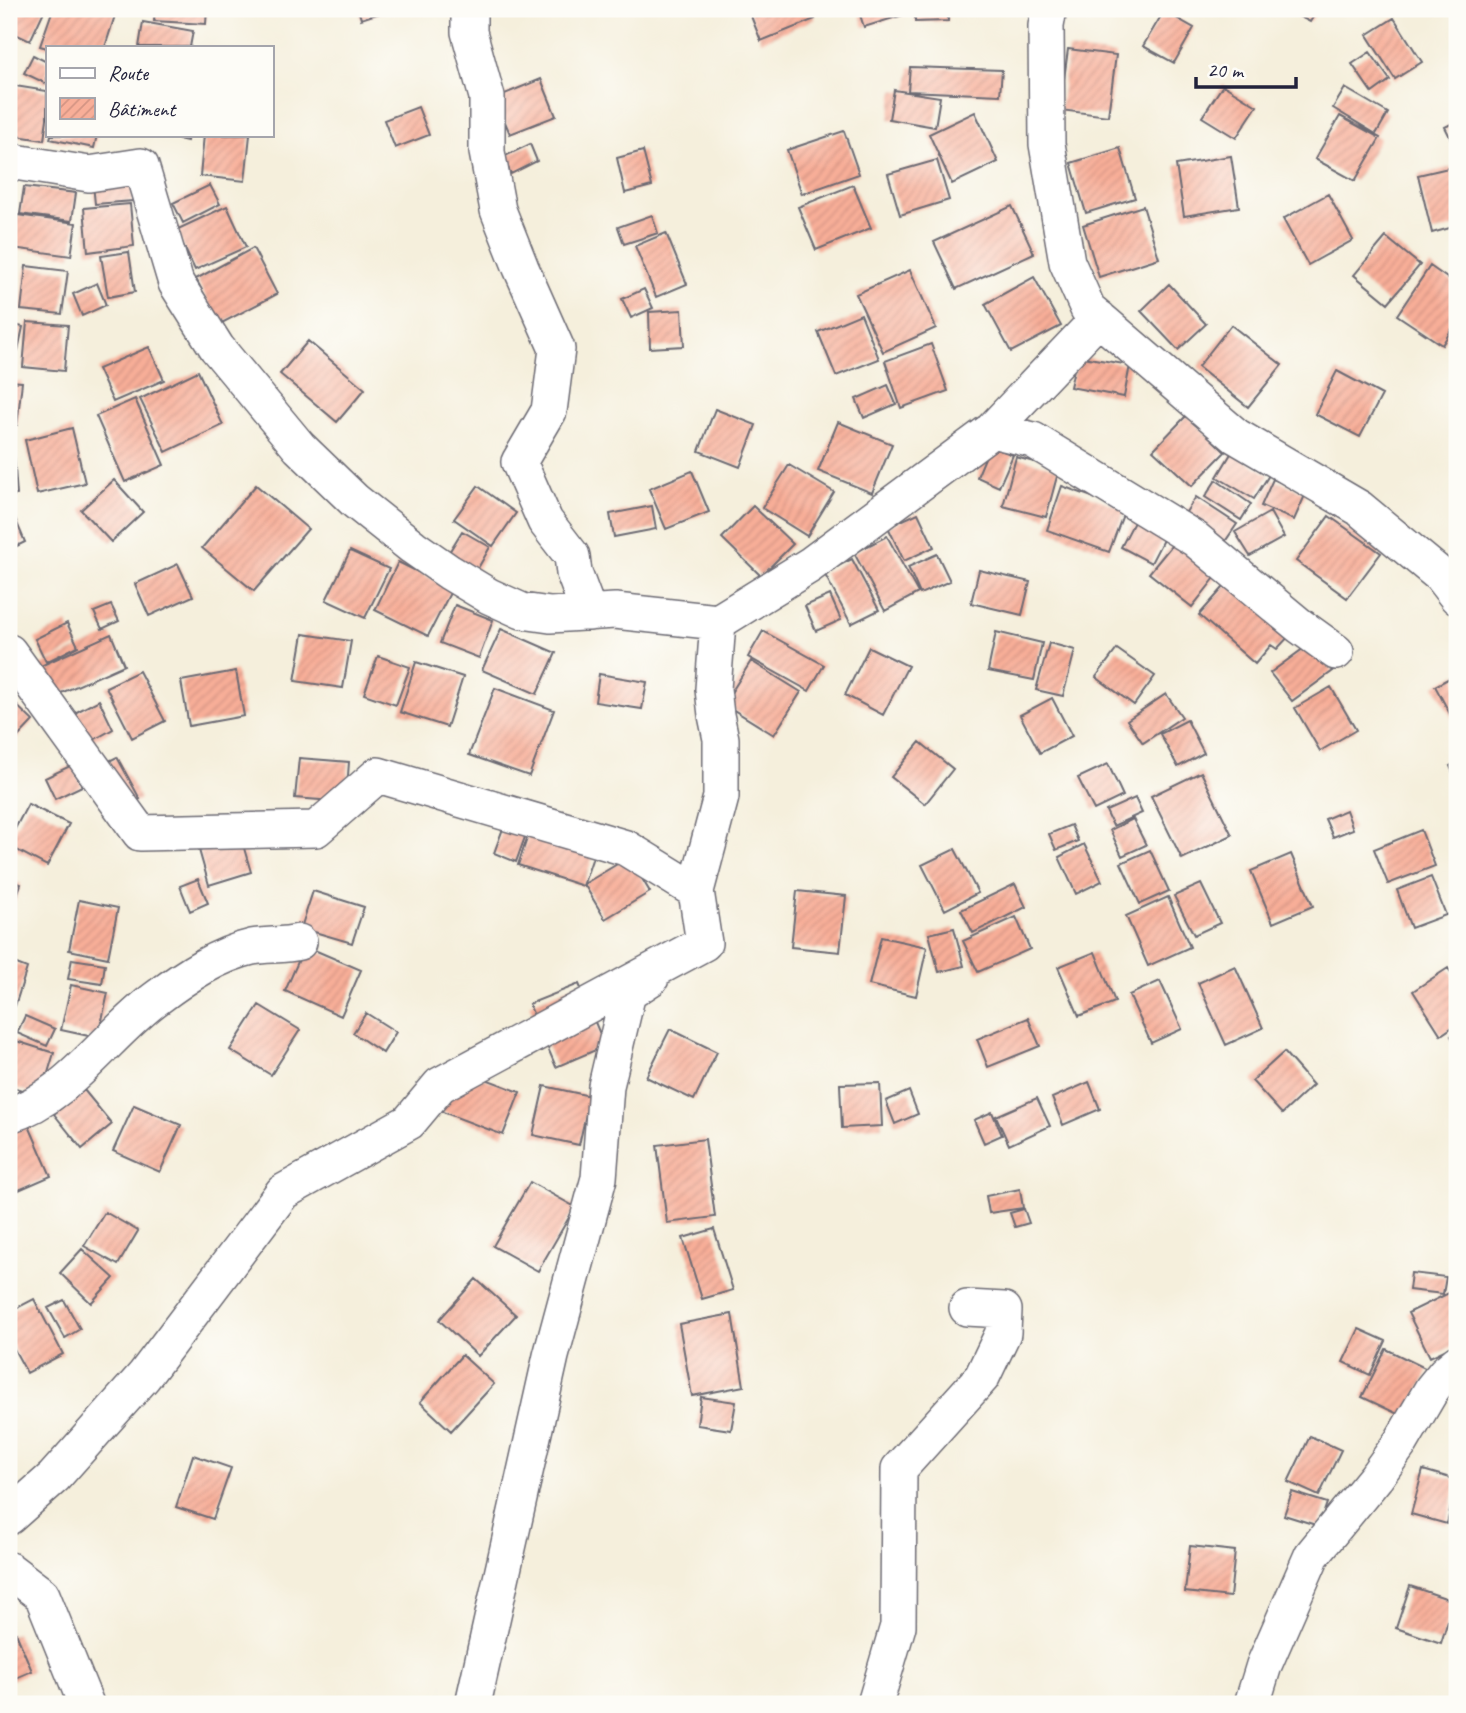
<svg xmlns="http://www.w3.org/2000/svg" width="1466" height="1713" font-family="Caveat,sans-serif">
  <style>
    .building { fill: url(#building-hatch) }
    .lines { fill: none; stroke-linecap: round; stroke-linejoin: round }
    .minor-casing { stroke: #6c6a73; stroke-width: 38 }
    .minor { stroke: #fff; stroke-width: 35 }
  </style>
  <defs>
    <pattern id="building-hatch" width="6" height="6" patternUnits="userSpaceOnUse" patternTransform="scale(1.75)"><rect width="6" height="6" fill="#f8ae98"/><path d="M-1 1l2-2M0 6l6-6M5 7l2-2" fill="none" stroke="#d49584"/></pattern>
  </defs>
  <rect width="100%" height="100%" fill="#fdfcf7"/>
  <filter id="ink" filterUnits="userSpaceOnUse"><feTurbulence type="fractalNoise" baseFrequency=".0143" numOctaves="2"/><feDisplacementMap in="SourceGraphic" scale="14" xChannelSelector="R" yChannelSelector="G"/><feConvolveMatrix kernelMatrix="1 2 1 2 8 2 1 2 1" color-interpolation-filters="sRGB"/></filter>
  <filter id="wash" filterUnits="userSpaceOnUse"><feTurbulence type="fractalNoise" baseFrequency=".00686" numOctaves="4" result="noise"/><feDisplacementMap in="SourceGraphic" scale="28" xChannelSelector="R" yChannelSelector="G"/><feGaussianBlur stdDeviation="1.57" result="paint"/><feColorMatrix in="noise" values="0 0 0 0 0 0 0 0 0 0 0 0 0 0 0 0 0 1.4 0 .05"/><feComposite in="paint" operator="in"/></filter>
  <g filter="url(#wash)">
    <rect width="100%" height="100%" fill="#f5efdc"/>
    <g id="blocks">
      <path class="building" d="M9,9h36l-15,32 -21,-10z
        M53,9h64l-12,38 -58,1 -7,-2z
        M155,9h52l-1,15 -52,-3z
        M358,9h34l-31,10z
        M748,9h62l5,10 -54,22z
        M858,9h50l2,4 -46,14z
        M915,9h33v12l-33,1z
        M1285,9h33l-8,13z
        M1164,11l30,17 -20,35 -31,-17z
        M1394,18l28,44 -27,17 -28,-44z
        M143,22l50,9 -3,16h-51z
        M1068,49l48,6 -8,61 -48,-6z
        M1370,52l20,28 -18,13 -20,-29z
        M33,55l14,7v22l-23,-11z
        M910,67l92,3 -2,25 -92,-4z
        M541,79l15,37 -46,18 -15,-36z
        M9,85l38,6v28l-3,21 -35,-5z
        M1223,85l34,21 -21,32 -34,-21z
        M1345,88l43,25 -12,21 -43,-26z
        M894,90l46,7 -5,30 -46,-8z
        M418,107l11,28 -34,13 -11,-28z
        M975,112l23,50 -46,22 -23,-50z
        M1340,116l40,22 -25,43 -40,-22z
        M1457,121v30l-12,-24z
        M844,131l15,43 -57,20 -15,-44z
        M51,135h46l-3,13 -44,-9z
        M161,135h27l-1,6z
        M204,135h46l-5,46 -45,-5z
        M530,144l7,17 -26,13 -8,-17z
        M1120,148l15,50 -49,15 -15,-50z
        M643,151l9,35 -27,7 -8,-35z
        M1231,156l8,51 -55,9 -8,-51z
        M937,160l12,40 -49,15 -12,-41z
        M1457,166v60l-25,7 -14,-58z
        M131,181l2,20 -38,3 -2,-20z
        M210,185l10,19 -37,19 -10,-20z
        M853,185l18,43 -55,22 -18,-43z
        M24,187l52,6 -4,28 -52,-7z
        M1328,194l25,46 -45,25 -25,-46z
        M130,204l4,42 -46,6 -4,-44z
        M227,206l19,41 -51,23 -19,-40z
        M1012,206l22,47 -78,36 -22,-47z
        M1143,206l16,52 -60,19 -16,-52z
        M17,215l59,8 -5,33 -59,-8z
        M652,215l6,18 -34,11 -6,-17z
        M666,233l21,51 -31,13 -21,-51z
        M1386,237l34,28 -32,38 -34,-28z
        M253,248l24,46 -57,30 -24,-45z
        M129,252l6,40 -27,5 -7,-41z
        M26,266l42,5 -6,43 -41,-4z
        M1430,266l27,19v36l-15,24 -45,-30z
        M910,270l26,58 -53,24 -27,-58z
        M1034,277l27,49 -50,26 -26,-48z
        M97,283l9,22 -24,11 -9,-22z
        M1169,284l37,40 -28,26 -37,-39z
        M644,289l9,19 -22,10 -9,-19z
        M682,310l2,36 -34,2 -1,-36z
        M861,314l18,45 -43,17 -18,-44z
        M27,322l41,3 -4,46 -41,-4z
        M9,324l14,3 -5,23 -9,-2z
        M1231,325l51,40 -34,42 -50,-40z
        M308,341l57,48 -28,33 -57,-48z
        M931,344l17,47 -47,17 -16,-47z
        M149,347l15,33 -51,22 -15,-33z
        M1077,356l53,9 -6,32 -54,-10z
        M198,371l25,54 -57,27 -26,-53z
        M1337,371l45,24 -22,42 -45,-23z
        M9,381l13,1 -5,43 -8,-1z
        M888,385l8,19 -32,14 -8,-19z
        M135,399l29,66 -39,17 -29,-66z
        M715,409l41,16 -16,42 -41,-16z
        M1187,415l38,37 -33,34 -39,-36z
        M838,422l54,22 -20,49 -54,-22z
        M72,428l13,55 -48,11 -12,-54z
        M9,430h3l5,65 -8,1z
        M990,446l23,9 -14,32 -22,-10z
        M1232,452l37,23 -15,24 -37,-22z
        M1016,457l43,12 -13,48 -43,-11z
        M789,465l45,27 -27,44 -45,-28z
        M692,471l17,41 -43,17 -17,-40z
        M1273,479l33,14 -12,27 -33,-14z
        M114,480l29,32 -32,30 -30,-32z
        M1216,480l35,24 -10,16 -36,-23z
        M256,485l52,44 -54,62 -52,-43z
        M478,486l38,27 -23,33 -39,-27z
        M1062,486l63,23 -16,43 -62,-22z
        M1196,497l41,27 -15,22 -40,-28z
        M9,504l16,38 -16,8z
        M652,506l4,23 -42,8 -4,-23z
        M753,506l40,38 -32,32 -39,-38z
        M1270,512l14,25 -34,19 -15,-24z
        M918,513l16,34 -30,14 -16,-34z
        M1329,516l52,37 -34,45 -51,-37z
        M1136,518l30,16 -15,29 -30,-16z
        M462,531l28,16 -13,23 -29,-16z
        M887,536l31,57 -33,18 -31,-58z
        M1176,540l42,34 -26,33 -43,-34z
        M350,551l39,18 -24,49 -39,-18z
        M937,554l13,27 -30,13 -12,-27z
        M852,559l27,51 -28,14 -27,-51z
        M398,562l54,27 -24,47 -53,-26z
        M178,564l15,32 -44,20 -14,-32z
        M979,570l51,12 -8,33 -51,-12z
        M1231,579l61,54 -15,16 -6,-4 -16,19 -56,-49z
        M830,595l11,25 -25,11 -11,-25z
        M111,605l8,16 -17,8 -8,-17z
        M455,605l38,15 -14,38 -39,-15z
        M67,623l11,23 -32,16 -11,-23z
        M501,629l55,24 -19,41 -55,-24z
        M763,631l61,34 -15,26 -61,-34z
        M996,632l46,11 -8,37 -46,-9z
        M111,634l13,31 -74,33 -14,-30z
        M303,634l48,7 -8,47 -48,-7z
        M1049,643l26,7 -12,46 -27,-6z
        M1311,643l22,28 -41,30 -22,-28z
        M869,647l39,19 -25,49 -38,-20z
        M1117,649l38,27 -21,29 -38,-28z
        M378,656l32,11 -14,38 -32,-11z
        M751,661l50,31 -27,43 -50,-31z
        M416,662l47,15 -16,50 -47,-15z
        M139,671l26,50 -33,17 -26,-51z
        M236,671l8,45 -55,10 -8,-45z
        M599,674l48,8 -5,27 -47,-7z
        M1457,674v53l-22,-41z
        M1331,687l25,43 -36,21 -25,-43z
        M495,688l59,22 -25,66 -60,-21z
        M1166,694l16,23 -39,26 -16,-23z
        M9,698l24,23 -17,18 -7,-6z
        M1052,698l20,38 -32,17 -20,-38z
        M99,700l14,29 -28,16 -16,-29z
        M1187,720l17,33 -26,14 -18,-33z
        M920,742l33,27 -28,35 -34,-27z
        M117,757l23,42 -20,11 -23,-43z
        M299,758l50,4 -3,40 -51,-4z
        M1457,762v20l-7,-16z
        M1108,764l15,32 -29,14 -16,-32z
        M72,765l10,21 -27,13 -10,-21z
        M1201,772l31,63 -50,24 -31,-63z
        M1135,798l7,15 -29,13 -7,-15z
        M28,804l41,20 -22,42 -38,-20v-6z
        M1346,810l7,19 -20,8 -8,-18z
        M508,815l22,8 -14,39 -22,-9z
        M1133,819l13,26 -24,11 -12,-26z
        M532,824l65,21 -14,41 -65,-21z
        M1071,825l7,16 -22,9 -7,-16z
        M1421,830l14,36 -47,18 -14,-35z
        M241,838l10,34 -42,13 -10,-35z
        M1084,844l18,37 -26,13 -17,-37z
        M955,849l23,44 -33,17 -23,-45z
        M1150,850l19,41 -29,13 -19,-41z
        M1291,854l22,52 -40,17 -22,-52z
        M629,857l21,35 -45,27 -21,-35z
        M1431,877l15,38 -35,13 -14,-38z
        M198,879l10,24 -18,8 -10,-25z
        M9,880l12,4 -12,33z
        M1015,884l11,23 -53,26 -12,-23z
        M1201,884l19,39 -26,12 -20,-39z
        M313,891l51,16 -12,36 -51,-15z
        M797,891l49,5 -6,56 -49,-5z
        M1168,897l22,50 -42,19 -22,-50z
        M79,900l39,8 -10,50 -39,-8z
        M1016,917l14,32 -52,23 -15,-31z
        M954,928l10,38 -25,6 -10,-38z
        M881,937l46,10 -11,49 -47,-11z
        M305,946l56,24 -20,46 -56,-25z
        M1095,952l20,50 -36,14 -21,-49z
        M72,959l33,5 -3,20 -34,-5z
        M9,961l18,7 -12,38 -6,-2z
        M1235,966l28,62 -37,17 -28,-62z
        M1448,968l9,13v43l-16,11 -28,-44z
        M1160,981l22,48 -31,14 -22,-48z
        M579,984l26,62 -49,21 -27,-63z
        M71,985l37,8 -10,45 -37,-8z
        M259,1005l41,25 -29,45 -41,-25z
        M366,1013l30,19 -13,21 -30,-20z
        M25,1016l30,13 -8,17 -30,-13z
        M1028,1018l12,28 -52,21 -11,-28z
        M670,1029l47,23 -23,48 -48,-23z
        M1457,1032v15l-6,-11z
        M13,1040l41,13 -13,43 -32,-10v-32z
        M1284,1052l29,33 -31,29 -30,-33z
        M457,1068l63,24 -17,43 -63,-24z
        M1089,1082l11,27 -37,16 -11,-27z
        M880,1083l2,43 -40,2 -2,-44z
        M544,1086l46,10 -11,49 -46,-10z
        M84,1090l28,34 -30,25 -28,-35z
        M909,1091l9,23 -23,10 -9,-23z
        M1037,1098l13,28 -41,19 -13,-29z
        M134,1105l47,20 -21,47 -47,-21z
        M992,1112l10,23 -18,8 -10,-23z
        M26,1119l25,57 -39,17 -3,-7v-59z
        M705,1139l10,78 -48,6 -10,-78z
        M530,1182l45,25 -37,64 -45,-25z
        M1020,1189l3,19 -34,5 -3,-17z
        M1024,1209l5,14 -14,4 -5,-14z
        M105,1212l33,19 -20,34 -34,-19z
        M714,1229l19,61 -31,9 -19,-61z
        M82,1249l32,29 -23,25 -31,-30z
        M1411,1273l35,4 -3,17 -34,-4z
        M476,1279l40,36 -38,41 -39,-36z
        M1457,1289v55l-27,13 -22,-44z
        M34,1299l29,55 -36,19 -18,-33v-28z
        M64,1300l16,29 -15,9 -17,-30z
        M732,1314l12,72 -52,10 -13,-72z
        M1359,1329l27,12 -16,34 -27,-13z
        M1386,1349l43,21 -23,48 -44,-21z
        M462,1355l32,29 -43,47 -31,-29z
        M701,1397l35,5 -5,28 -34,-5z
        M1310,1436l31,14 -22,46 -31,-14z
        M193,1455l38,13 -18,51 -37,-12z
        M1423,1470l34,10 -10,44 -36,-10z
        M1292,1492l35,11 -8,23 -35,-11z
        M1190,1546l45,5 -5,46 -45,-5z
        M1410,1586l44,15 -13,42 -45,-15z
        M16,1633l16,38 -23,10v-45z"/>
    </g>
  </g>
  <g filter="url(#ink)">
    <use href="#blocks" fill-opacity="0" stroke="#6c6a73" stroke-width="2"/>
    <g class="lines">
      <g class="minor-casing">
        <path id="minor" d="M469,9v23l18,65v55l11,58 23,58 36,81 -8,62 -30,51 26,59 27,35 2,17 15,40
          M1049,9l-3,17 1,118 20,118 21,47 148,127 123,72 81,67 17,22
          M9,161l80,13 52,-8 35,117 41,65 82,99 56,54 58,46 36,25 40,24 33,15 28,4 65,-4 103,11 92,-57 182,-135 107,-112
          M992,430l41,10 162,99 105,87 36,26
          M9,652l131,181 176,-4 62,-54 248,73 70,43
          M704,943l-8,-52 25,-94v-58l-5,-24 -3,-26 5,-67
          M9,1115c60,-18 99,-82 149,-118 28,-21 59,-42 94,-50 15,-3 31,-1 47,-5
          M9,1517l45,-40 90,-101 139,-184 126,-70 31,-37 264,-142
          M9,1570l33,25 44,109
          M473,1704l78,-348 48,-178 7,-92 22,-93 23,-15
          M875,1704l23,-78 1,-157 83,-92 21,-44 1,-23 -37,-2
          M1252,1704l12,-39 48,-110 64,-78 25,-35 31,-53 13,-16 12,-10"/>
      </g>
      <use href="#minor" class="minor"/>
    </g>
  </g>
  <rect width="1466" height="1713" fill="none" stroke="#fdfcf7" stroke-width="35"/>
  <rect x="46" y="46" width="228" height="91" fill="#fdfcf7" stroke="#a5a5ac" stroke-width="2"/>
  <rect x="60" y="68" width="35" height="10" fill="#ffffff" stroke="#a5a5ac" stroke-width="2"/>
  <text x="108" y="80" font-size="21" fill="#22223b">Route</text>
  <rect x="60" y="98" width="35" height="21" fill="url(#building-hatch)" stroke="#a5a5ac" stroke-width="2"/>
  <text x="108" y="116" font-size="21" fill="#22223b">Bâtiment</text>
  <path d="M1196 77v10h100v-10" fill="none" stroke="#22223b" stroke-width="3.5"/>
  <text x="1207" y="77" font-size="21" fill="#22223b" stroke="#fdfcf7" stroke-width="5" paint-order="stroke">20 m</text>
</svg>
